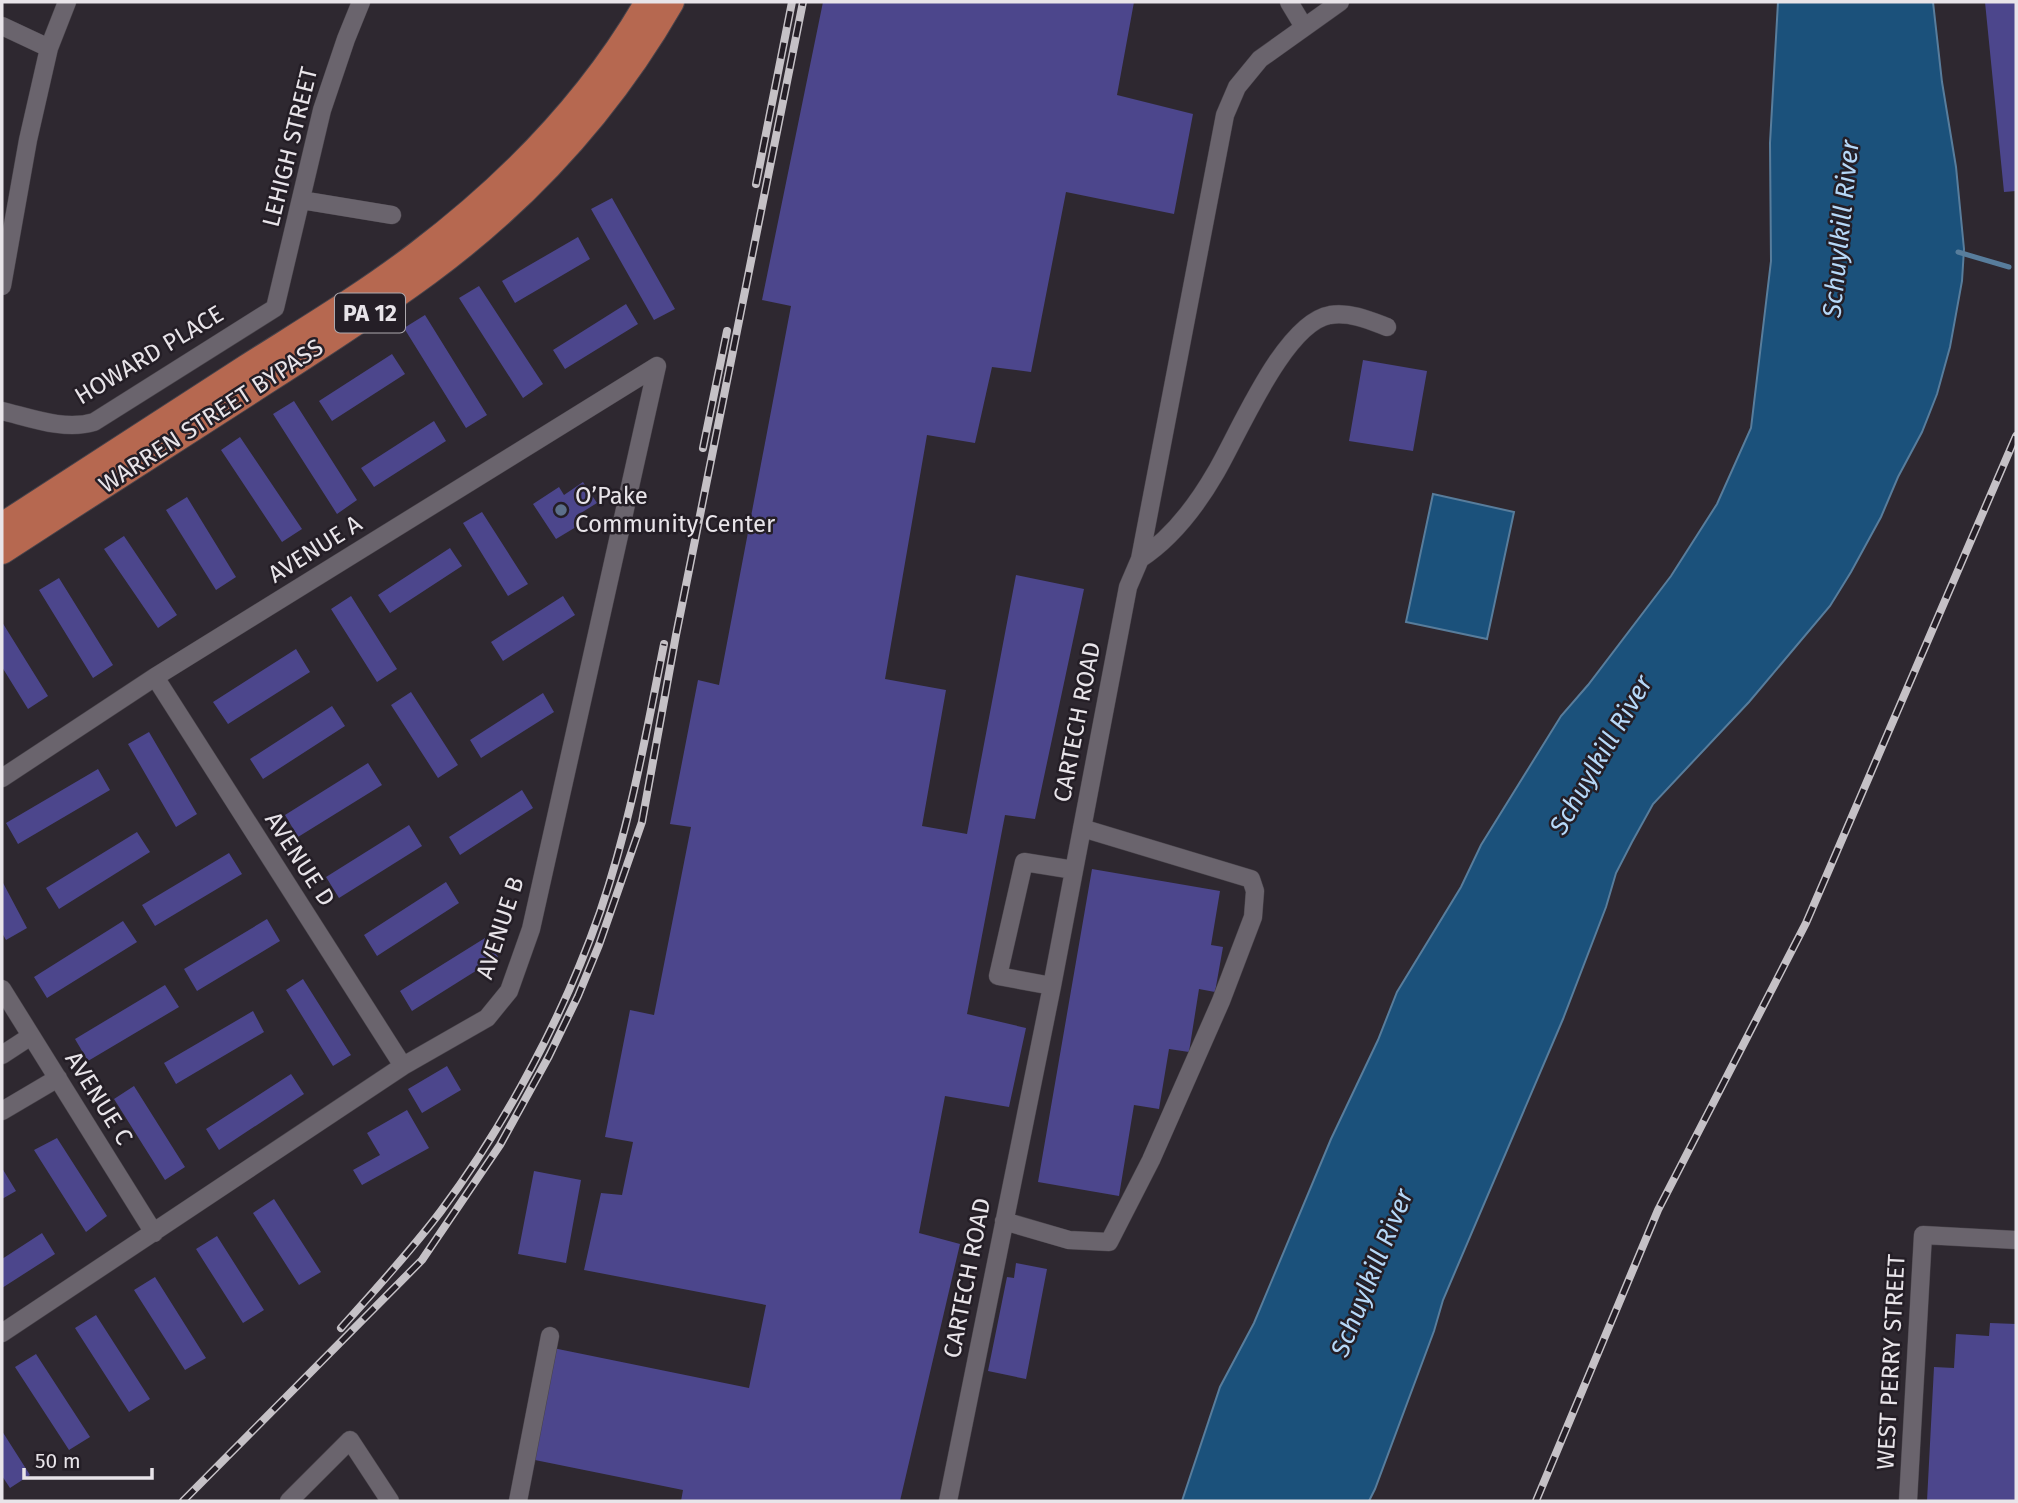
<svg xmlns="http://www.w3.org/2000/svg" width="2018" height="1503" font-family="'Fira Sans',sans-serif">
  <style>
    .water { fill: #1b517b; stroke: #587d9c; stroke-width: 2 }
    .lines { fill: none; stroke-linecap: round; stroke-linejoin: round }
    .stream { stroke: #587d9c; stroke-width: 5 }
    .building { fill: #4c468c }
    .minor-casing { stroke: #48434a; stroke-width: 19 }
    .highway-casing { stroke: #48434a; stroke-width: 28 }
    .minor { stroke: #6a646d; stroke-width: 18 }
    .highway { stroke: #b66850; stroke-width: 26 }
    .rail-casing { stroke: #c5c1c6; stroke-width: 8 }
    .rail { stroke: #241e26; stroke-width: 5; stroke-dasharray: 16; stroke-linecap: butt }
    .service-dot { fill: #5c6f8a; stroke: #241e26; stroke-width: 2.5 }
    .labels { text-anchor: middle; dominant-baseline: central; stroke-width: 5; stroke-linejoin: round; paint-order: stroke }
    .shield { fill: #241e26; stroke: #ada9ae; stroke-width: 2 }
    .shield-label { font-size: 23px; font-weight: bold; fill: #e8e4e9 }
    .street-label { font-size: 24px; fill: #e8e4e9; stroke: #241e26 }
    .poi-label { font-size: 24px; fill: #e8e4e9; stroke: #241e26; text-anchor: start }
    .water-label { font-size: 26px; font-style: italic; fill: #b6d8f8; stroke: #241e26 }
  </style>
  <rect width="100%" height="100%" fill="#2e2830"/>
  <path class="water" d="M1778,2h155l9,80 14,85 8,82 -2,32 -12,66 -13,47 -15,38 -24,45 -17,40 -30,55 -21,34 -81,96 -96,102 -21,38 -16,31 -10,34 -43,112 -120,281 -9,31 -59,158 -6,12h-187l38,-114 34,-64 77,-184 47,-99 19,-48 64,-105 20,-42 80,-129 27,-31 83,-109 46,-72 34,-76 20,-167 -1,-118z
    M1433,494l81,18 -27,127 -81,-17z"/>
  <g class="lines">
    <path class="stream" d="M1958,252l51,15"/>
  </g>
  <path class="building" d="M823,2h311l-17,93 76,19 -19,100 -108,-22 -35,180 -39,-5 -17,76 -48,-8 -42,244 61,11 -24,136 45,8 49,-259 68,14 -49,230 -30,-4 -38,199 59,14 -17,79 -64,-11 -26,137 41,11 -60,257h-219l2,-11 -153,-31 23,-111 196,40 17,-83 -182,-35 17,-77 21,2 11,-53 -28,-5 25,-127 24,5 37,-188 -21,-3 28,-144 21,5 72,-379 -29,-6z
    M1985,2h31v189l-12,1z
    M612,198l63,111 -21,11 -63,-111z
    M578,237l12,22 -75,44 -13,-22z
    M479,286l64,98 -20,14 -64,-100z
    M626,304l12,20 -73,45 -12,-19z
    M425,315l62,100 -21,13 -62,-100z
    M392,354l13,20 -73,47 -13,-20z
    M1363,360l64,11 -14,80 -64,-10z
    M294,401l63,99 -20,14 -64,-100z
    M434,421l12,20 -72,46 -13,-19z
    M240,437l62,92 -20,13 -61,-92z
    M583,482l14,21 -21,13 5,8 -25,15 -23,-35 26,-17 5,8z
    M187,497l49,80 -20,13 -50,-80z
    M482,512l46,72 -20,12 -45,-73z
    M124,536l53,79 -19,13 -54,-79z
    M450,548l12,18 -72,47 -12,-18z
    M59,578l54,87 -20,13 -54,-88z
    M351,596l46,73 -20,13 -46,-73z
    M563,596l12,19 -72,46 -12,-19z
    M2,622l46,74 -20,13 -26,-42z
    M296,649l14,23 -82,52 -15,-22z
    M411,692l47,73 -20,13 -47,-73z
    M543,693l11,19 -73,46 -11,-18z
    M332,706l13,20 -82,53 -13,-20z
    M149,732l48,82 -21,13 -48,-83z
    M368,763l14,22 -84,52 -13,-22z
    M98,769l12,21 -92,54 -12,-21z
    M522,790l11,18 -73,47 -11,-18z
    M409,825l13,21 -83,52 -13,-21z
    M137,832l13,20 -91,57 -13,-21z
    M229,853l13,21 -87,52 -13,-21z
    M1092,869l128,22 -9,54 12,2 -8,45 -16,-3 -10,63 -20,-3 -10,60 -25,-4 -15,91 -81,-14z
    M2,881l25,47 -21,12 -4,-7z
    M446,882l13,21 -82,53 -13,-21z
    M267,919l13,22 -83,50 -13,-22z
    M123,921l14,21 -90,56 -13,-21z
    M485,938l13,19 -86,54 -12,-20z
    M303,979l48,76 -18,11 -47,-76z
    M165,985l14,22 -91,54 -13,-22z
    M253,1011l11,21 -88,52 -12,-21z
    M447,1066l14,24 -39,23 -14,-24z
    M291,1074l13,20 -85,56 -13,-21z
    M134,1086l51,81 -20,13 -51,-81z
    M407,1110l22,38 -67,37 -9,-15 27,-15 -13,-22z
    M57,1138l50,78 -21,16 -52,-82z
    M2,1168l14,23 -14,8z
    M534,1171l47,9 -15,83 -48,-9z
    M274,1199l47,73 -22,13 -46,-72z
    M42,1233l13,21 -53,34v-29z
    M217,1236l47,74 -21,13 -47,-74z
    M1016,1263l31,6 -21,110 -38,-8 19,-94 7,1z
    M155,1277l51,81 -21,12 -51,-80z
    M96,1315l54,84 -21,13 -54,-84z
    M1990,1323l26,1v177h-89l7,-134 20,1 2,-34 33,2z
    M36,1354l54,83 -21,13 -54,-83z
    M2,1431l28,44 -20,13 -8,-12z"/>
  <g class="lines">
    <g class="minor-casing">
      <path id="minor" d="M1289,2l15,25
        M2,26l47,22
        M301,200l91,15
        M2,286l26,-146 21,-92 18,-46
        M2,411c29,7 63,20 92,11l181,-114 47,-198 24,-71 15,-37
        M1140,559c32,-21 57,-54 76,-87 23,-39 68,-149 114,-157 21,-3 39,5 57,12
        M155,677l248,389
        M2,778l153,-101 502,-311
        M1052,986l-54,-10 26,-114 50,8
        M2,989l152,244
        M2,1055l29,-19
        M2,1111l56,-33
        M1004,1221l65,19 40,2 42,-82 70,-159 32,-84 2,-26 -4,-12 -169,-51
        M2,1333l401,-267 84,-48 22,-27 22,-62 126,-563
        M289,1501l61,-61 40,61
        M518,1501l32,-165
        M948,1501l104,-515 76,-399 12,-28 85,-444 12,-28 23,-28 80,-57
        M1908,1501l15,-266 93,5"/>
    </g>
    <g class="highway-casing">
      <path id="highway" d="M2,526c81,-53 163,-105 244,-158 58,-37 117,-72 172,-114 91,-69 173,-153 230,-252
        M2,551c83,-54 166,-107 250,-161 59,-38 119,-76 176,-118 99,-73 182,-164 243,-270"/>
    </g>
    <use href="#minor" class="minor"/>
    <use href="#highway" class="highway"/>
    <g class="rail-casing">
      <path id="rail" d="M756,184l36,-182
        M703,448l24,-117
        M341,1328c34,-38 69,-76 100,-117 65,-87 123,-196 159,-299 30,-87 46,-178 64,-268
        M183,1501l239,-241 78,-115 49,-89 29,-60 21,-51 43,-123 34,-187 127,-633
        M1536,1501l122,-291 148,-287 210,-487"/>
    </g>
    <use href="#rail" class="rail"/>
  </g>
  <circle class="service-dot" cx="561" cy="510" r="7"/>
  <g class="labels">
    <rect class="shield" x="335" y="293.5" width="70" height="39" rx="5"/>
    <g class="shield-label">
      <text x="370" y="313">PA 12</text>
    </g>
    <g class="street-label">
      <text transform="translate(290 147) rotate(-76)">LEHIGH STREET</text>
      <text transform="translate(149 355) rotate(-31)">HOWARD PLACE</text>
      <text transform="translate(211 416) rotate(-33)">WARREN STREET BYPASS</text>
      <text transform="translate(315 549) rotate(-32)">AVENUE A</text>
      <text transform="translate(1077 722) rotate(-79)">CARTECH ROAD</text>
      <text transform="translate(300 859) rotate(57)">AVENUE D</text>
      <text transform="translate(500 928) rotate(-72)">AVENUE B</text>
      <text transform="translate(99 1098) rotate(58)">AVENUE C</text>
      <text transform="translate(967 1278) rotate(-79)">CARTECH ROAD</text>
      <text transform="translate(1891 1362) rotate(-87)">WEST PERRY STREET</text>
    </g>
    <g class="poi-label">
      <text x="575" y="496">O’Pake<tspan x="575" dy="28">Community Center</tspan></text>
    </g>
    <g class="water-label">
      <text transform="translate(1841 229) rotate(-84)">Schuylkill River</text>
      <text transform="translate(1601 755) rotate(-60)">Schuylkill River</text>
      <text transform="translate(1372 1273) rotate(-68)">Schuylkill River</text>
    </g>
  </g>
  <rect width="2018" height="1503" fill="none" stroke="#e8e4e9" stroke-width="7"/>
  <path d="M24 1468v10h128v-10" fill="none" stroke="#e8e4e9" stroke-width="3.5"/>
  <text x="35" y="1468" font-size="21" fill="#e8e4e9" stroke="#241e26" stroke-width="5" paint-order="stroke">50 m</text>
</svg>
